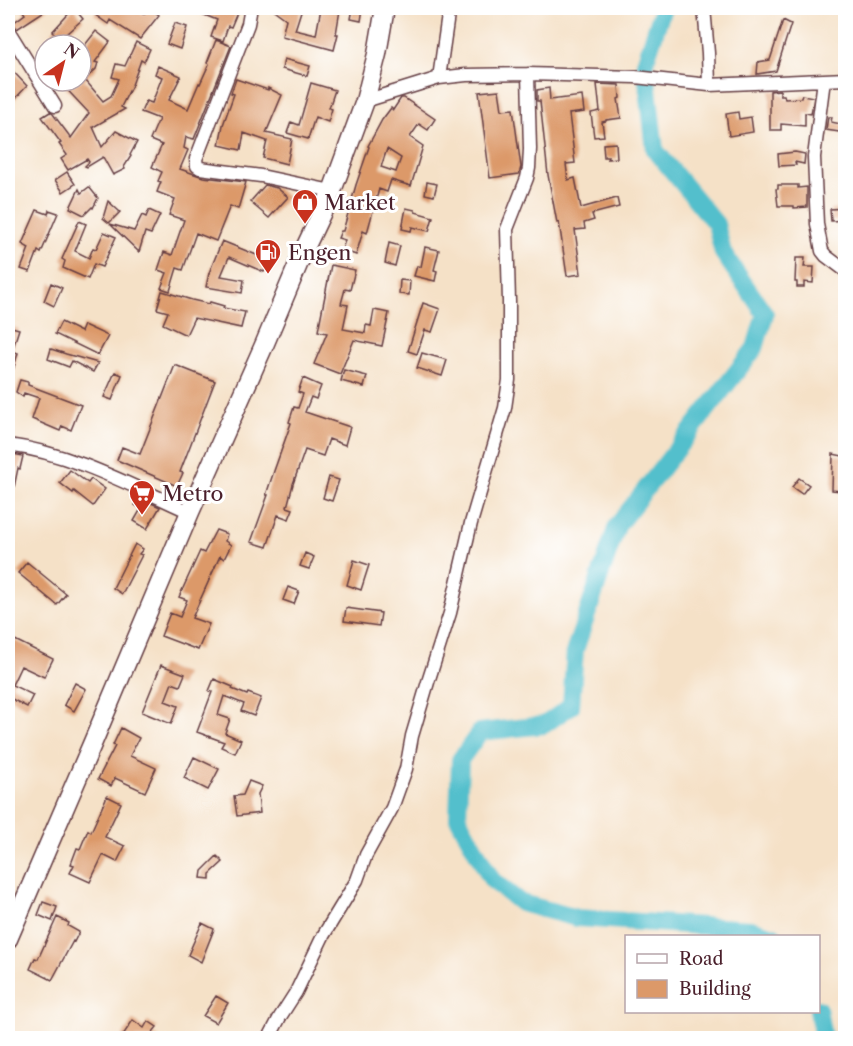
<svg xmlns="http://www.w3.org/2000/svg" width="853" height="1046" font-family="'Libre Caslon Text',serif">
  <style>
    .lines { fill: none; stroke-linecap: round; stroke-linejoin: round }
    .river { stroke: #52bfcc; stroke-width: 18 }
    .building { fill: #dc9969; fill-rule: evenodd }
    .minor-casing { stroke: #643c42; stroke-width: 15 }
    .highway-casing { stroke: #643c42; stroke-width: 21 }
    .minor { stroke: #fff; stroke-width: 12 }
    .highway { stroke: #fff; stroke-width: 18 }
    .labels { text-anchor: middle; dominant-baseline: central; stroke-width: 6; stroke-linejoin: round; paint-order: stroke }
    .poi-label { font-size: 21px; fill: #4a1f2b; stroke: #fff; text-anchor: start }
  </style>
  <rect width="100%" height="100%" fill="#fff"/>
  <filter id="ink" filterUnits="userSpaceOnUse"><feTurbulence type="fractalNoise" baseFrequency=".0167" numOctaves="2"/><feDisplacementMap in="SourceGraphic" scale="12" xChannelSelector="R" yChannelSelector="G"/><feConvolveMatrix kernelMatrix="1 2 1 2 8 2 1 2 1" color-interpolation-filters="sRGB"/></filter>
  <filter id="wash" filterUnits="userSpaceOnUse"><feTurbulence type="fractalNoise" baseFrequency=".008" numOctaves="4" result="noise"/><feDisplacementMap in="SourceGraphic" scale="24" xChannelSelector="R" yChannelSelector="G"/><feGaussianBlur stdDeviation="1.35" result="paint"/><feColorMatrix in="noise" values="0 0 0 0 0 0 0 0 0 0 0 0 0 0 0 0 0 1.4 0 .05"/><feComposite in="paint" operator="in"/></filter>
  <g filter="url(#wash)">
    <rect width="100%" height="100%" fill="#f5e1c7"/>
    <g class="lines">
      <path class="river" d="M663,8l-18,55 10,87 61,74 7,29 42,61 -10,34 -138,178 -42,124 -4,56 -27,19 -64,7 -20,28 -2,58 34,62 29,23 56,15 174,11 23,7
        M818,1009l5,29"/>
    </g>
    <g id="blocks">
      <path class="building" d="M21,8h28l-32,21 -4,-6 12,-9z
        M74,8l9,11 -17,15 12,11h-12l-14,-13z
        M99,8h6l6,4 3,-4h12l8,5 3,-4 7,5 5,-6 10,7 -19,24 -30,-19 -2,4 -14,-10z
        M205,8h34l-8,19 -3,-1 -5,15 -12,-4 6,-17 -15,-6z
        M271,8h31l-7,22 21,5 5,-27 19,2 -4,24h2l-4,16 -52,-14 4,-17z
        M353,8h10l-2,13 -10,-2z
        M783,20l8,4 -15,47 -19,3 1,-12 12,-2z
        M175,23l12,4 -7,22 -13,-5z
        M96,31l14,11 -15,20 3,1 -2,6 -13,12h3l17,20 8,-5 8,-17 -7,-2 4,-13 9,2 11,-24 14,7 -6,13 -3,-2 -9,25 -11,22 4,2 -32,18 9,20 14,-16 21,11 -7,13 1,1 -7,11 1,2 -12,6 -10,-18 -16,10 -2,-1 4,-4 -2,-3 -19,11 -7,-11 6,-4 -8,-11 2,-1 -19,-26 8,-5 3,2 18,24 18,-25 -30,-32h22v-31z
        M216,40l15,6 -37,93 -8,-2 -2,11 4,2 -8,19 23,8 43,5 -8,27 -8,-3 -14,35 -20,-8 -13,37 -6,-2 -7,23 -9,-3 6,-15 -9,-3 6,-18 8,3 12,-35 -15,-5 6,-16 -18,-7 4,-10 -3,-1 4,-9 -10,-5 10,-22 -12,-5 9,-21 -18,-7 5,-11 6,2 10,-26 -7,-3 3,-8 23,10 -12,24 19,9 11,-26 1,1 9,-20 -2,-1z
        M284,59l26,7 -3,10 -25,-7z
        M8,66l19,20 -14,15 -5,-7z
        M236,79l32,11v-2l14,7 -16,38 26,6 -5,25 -24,-6 4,-17 -23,-8 -3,17 -22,-5 4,-20 11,-31 -3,-1z
        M311,83l24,7 -6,18 3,1 -4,13 -13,-5 -7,22 -21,-6 4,-11 8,3z
        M597,84l22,1 1,13 -2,1 3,19 -15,2v1l-4,1 2,14 -10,1 -3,-24 9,-2z
        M549,88l1,12 32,-4 2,16 -15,2 6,49 -9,1 2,16 7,-2 6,30 36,-10 2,9 -27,7 2,6 -10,3 1,6 -10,1 6,44 -14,2 -8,-54 -2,1 -9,-48 -8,-74h-3v-11z
        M499,90l3,20 11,-1 8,58 -2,7 -29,4 -11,-86z
        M780,90v5h4l1,4 16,-1 1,-3 12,2 -3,17 -6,-1v13l-24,-2v6h-11v-39z
        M401,98h3l31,21 -7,11 -9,-6 -9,13 13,9 -12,40 -20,-6 -4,12 -8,-3 -12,44 -4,-2 -7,24 -14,-5 3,-10 -7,-2 3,-7h2l13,-46 13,-38 -1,-1 14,-26 9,-12 2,2zM387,149l14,9 -5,14 -15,-5z
        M738,112l1,7 12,-2 2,15 -24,4 -3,-22z
        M828,117h4l-1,5 15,3v8l-20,-3z
        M616,143l1,15 -10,1 1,-2h-4l-1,-13z
        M795,152l10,2 -1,10 -9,-2 1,3 -17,1 -1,-12z
        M67,172l8,12 -12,8 -8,-12z
        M427,182l10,2 -3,12 -9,-2z
        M265,185l12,3 11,9 -19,21 -19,-16z
        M778,185h20v3l9,-1v20l-13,1v-2h-16l-2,-17h2z
        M89,187l9,11 -5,10 -1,-1 -8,8 -14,-7 9,-19 2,4z
        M108,201l12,11 -11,11 -6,-5z
        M406,208l9,2v2l18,5 -4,14 -17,-4 -1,4 -9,-2z
        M846,208v12l-15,1 -1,-12z
        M37,210l11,4 1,-4 9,3 -17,40 -3,-2 -8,21 -9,-3 8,-21 -7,-4z
        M149,210l11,5 -9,19 -6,-2 -6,20 -29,-28 24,7 8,-16 4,2z
        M79,221l7,3 -11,27 14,7 4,-10 3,1 8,-17 12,5 -14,30 -8,-3 -6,15 -25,-11 2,-7 -3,-2z
        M222,241l47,19 -5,12 -35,-15 -8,19 23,4 -2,13 -36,-6 3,-14z
        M389,243l11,3 -5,20 -10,-3z
        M425,247l14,3 -5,20 3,1 -2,10 -21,-5 3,-10 4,1z
        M796,258h9l-1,9h10l-1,16 -9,-1v5h-7v-5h-2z
        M331,265l24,5 -5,20 -5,-1 -4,15 7,1 -5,24 22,4 1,-8 5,1 3,-16 15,3 -7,33 -28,-6 -14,34 -26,-10 13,-31 -9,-2z
        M400,280l10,1 -1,14 -10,-1z
        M51,283l11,5 -8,18 -10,-5z
        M162,291l30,9 17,4 1,-2 14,4 -1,2 22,4 -4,16 -47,-10 -8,17 -23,-11 5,-12 -11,-3z
        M423,303l17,6 -8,23 -7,-2 -8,24 -9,-3z
        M61,322l20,10 3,-7 24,11 -10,19 -43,-21z
        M8,326l11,3 -7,22 6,2 -8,28 -2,-1z
        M51,349l15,5 32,9 -5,9 -21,-11 -3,6 -21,-8z
        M422,353l25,7 -5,16 -25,-8z
        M175,365l40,16 -35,91 3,1 -6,13 -60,-26 5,-13 18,7z
        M344,370l23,6 -3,11 -23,-6z
        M115,372l7,3 -10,25 -8,-3z
        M303,378l18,8 -5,13 -5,-2 -6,15 45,15 -5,18 -16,-6 -6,17 -18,-6 -12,34 -6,23 6,2 -4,10 -11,-4 -11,32 -16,-5 17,-47h-2l8,-24 17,-48 -2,-1 5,-15 4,1 5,-14 -5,-2z
        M20,380l8,2v3l53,20 -10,25 -9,-4 -2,5 -28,-12 7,-21 -15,-5 -1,4 -7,-5z
        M8,453l15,3 -3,13 -2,-1 -7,34 -3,-1z
        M833,454l10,2 -2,35 -9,-1z
        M70,470l18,13 3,-4 14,10 -12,17 -19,-15 -1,2 -13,-10z
        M329,477l10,3 -7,21 -9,-3z
        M799,478l10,7 -7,9 -10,-7z
        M140,498l20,9 -13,22 -13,-8 7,-12 -6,-4z
        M216,530l11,4 -2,7 6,4 -7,14 -4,-3 -28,62 17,6 -11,26 -37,-14 9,-23 10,4 7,-17 -8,-3 21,-46 4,2z
        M135,544l8,5 -4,5 3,1 -20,39 -9,-6z
        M305,553l9,4 -5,12 -9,-3z
        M354,560l15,5 -8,25 -14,-5z
        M27,562l39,32 -9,11 -39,-32z
        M288,587l11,4 -5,13 -11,-4z
        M346,608l35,5 -2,13 -35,-5z
        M11,638l42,21 -9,18 -23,-11 -9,19 21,10 -6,12 -19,-10v-52z
        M161,665l24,9 -5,12 -8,-3 -7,18 13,5 -7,18 -29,-12z
        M214,679l19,8 -1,2 15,6 1,-2 13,5 -7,18 -13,-5 3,-7 -20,-8 -6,19 12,4 -5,14 16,7 -6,13 -14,-6 3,-5 -27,-10 15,-40 -3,-1z
        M75,683l11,6 -12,22 -10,-6z
        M121,728l18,10 -9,18 26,12 -11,24 -30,-14 -4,8 -13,-7 17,-33 -2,-1z
        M194,757l25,12 -11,21 -24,-12z
        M249,781l13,5 -4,8 2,19 -23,3 -3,-20 9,-1z
        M107,796l14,7 -16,34 20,9 -8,16 -14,-7 -13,27 -20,-9 4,-8 -3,-1 6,-16 3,1 8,-19 3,2z
        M217,856l6,6 -13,12v5l-9,-1 1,-7z
        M43,902l14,5 -5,14 -14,-6z
        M57,917l12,6 -1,3 11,6 -5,10 -1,-1 -21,39 -22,-11 5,-11 3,1z
        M202,923l12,6 -13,33 -13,-7z
        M216,996l12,7 -12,20 -13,-7z
        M133,1020l11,8 4,-7 9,6 -5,6 8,5h-39z"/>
    </g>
  </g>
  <g filter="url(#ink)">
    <use href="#blocks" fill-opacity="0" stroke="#643c42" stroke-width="1.5"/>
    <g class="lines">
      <g class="minor-casing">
        <path id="minor" d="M248,8l2,5 -2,11 -52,135 1,7 3,2 61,8 71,15
          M704,8l4,45 1,32
          M8,30l47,76
          M439,78l10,-70
          M824,80l-10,77 3,67 5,27 4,5 20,15
          M365,101l74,-23 27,-3 62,-1 107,3 74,8 137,-6
          M8,445c63,8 124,41 182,67
          M269,1038l11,-21 16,-25 27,-56 34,-56 9,-25 26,-47 14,-39 6,-33 16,-54 22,-69 21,-90 34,-115 4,-28v-79l-2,-72 20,-51 2,-10 1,-19 -2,-75"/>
      </g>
      <g class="highway-casing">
        <path id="highway" d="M8,939l85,-197 97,-230 75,-169 40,-95 27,-57 33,-90 12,-47 8,-46"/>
      </g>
      <use href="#minor" class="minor"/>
      <use href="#highway" class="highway"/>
    </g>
  </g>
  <defs>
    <g id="shop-pin" transform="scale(1.35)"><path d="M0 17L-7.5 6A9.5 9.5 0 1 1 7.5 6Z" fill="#c8321e" stroke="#fff"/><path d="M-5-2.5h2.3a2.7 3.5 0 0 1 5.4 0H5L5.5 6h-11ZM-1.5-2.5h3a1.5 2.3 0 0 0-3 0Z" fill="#fff"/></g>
    <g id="fuel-pin" transform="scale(1.35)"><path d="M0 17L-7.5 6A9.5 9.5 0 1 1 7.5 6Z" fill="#c8321e" stroke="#fff"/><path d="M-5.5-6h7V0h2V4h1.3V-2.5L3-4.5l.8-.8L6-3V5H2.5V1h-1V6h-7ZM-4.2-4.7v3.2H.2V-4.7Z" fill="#fff"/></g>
    <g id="supermarket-pin" transform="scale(1.35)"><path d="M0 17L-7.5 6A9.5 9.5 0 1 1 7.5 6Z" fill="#c8321e" stroke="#fff"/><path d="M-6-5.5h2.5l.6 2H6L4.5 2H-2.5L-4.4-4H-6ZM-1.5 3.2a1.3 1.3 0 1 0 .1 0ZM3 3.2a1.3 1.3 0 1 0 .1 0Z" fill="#fff"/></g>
  </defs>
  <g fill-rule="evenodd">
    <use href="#shop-pin" x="305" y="202"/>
    <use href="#fuel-pin" x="268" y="252"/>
    <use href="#supermarket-pin" x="142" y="493"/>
  </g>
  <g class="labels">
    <g class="poi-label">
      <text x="324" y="202">Market</text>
      <text x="288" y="252">Engen</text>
      <text x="162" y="493">Metro</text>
    </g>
  </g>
  <rect width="853" height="1046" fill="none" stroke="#fff" stroke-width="30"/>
  <rect x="625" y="935" width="195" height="78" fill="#ffffff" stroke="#b7a5aa" stroke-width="1.5"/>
  <rect x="637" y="954" width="30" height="9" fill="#ffffff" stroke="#b7a5aa" stroke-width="1.5"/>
  <text x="679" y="965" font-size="18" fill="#4a1f2b">Road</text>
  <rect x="637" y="980" width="30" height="18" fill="#dc9969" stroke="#b7a5aa" stroke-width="1.5"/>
  <text x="679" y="995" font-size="18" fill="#4a1f2b">Building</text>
  <g transform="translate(63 63) rotate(35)"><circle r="28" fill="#ffffff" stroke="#b7a5aa" stroke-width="1.5"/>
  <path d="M0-4.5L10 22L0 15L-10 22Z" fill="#c8321e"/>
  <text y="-9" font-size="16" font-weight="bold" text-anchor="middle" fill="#4a1f2b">N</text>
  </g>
</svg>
